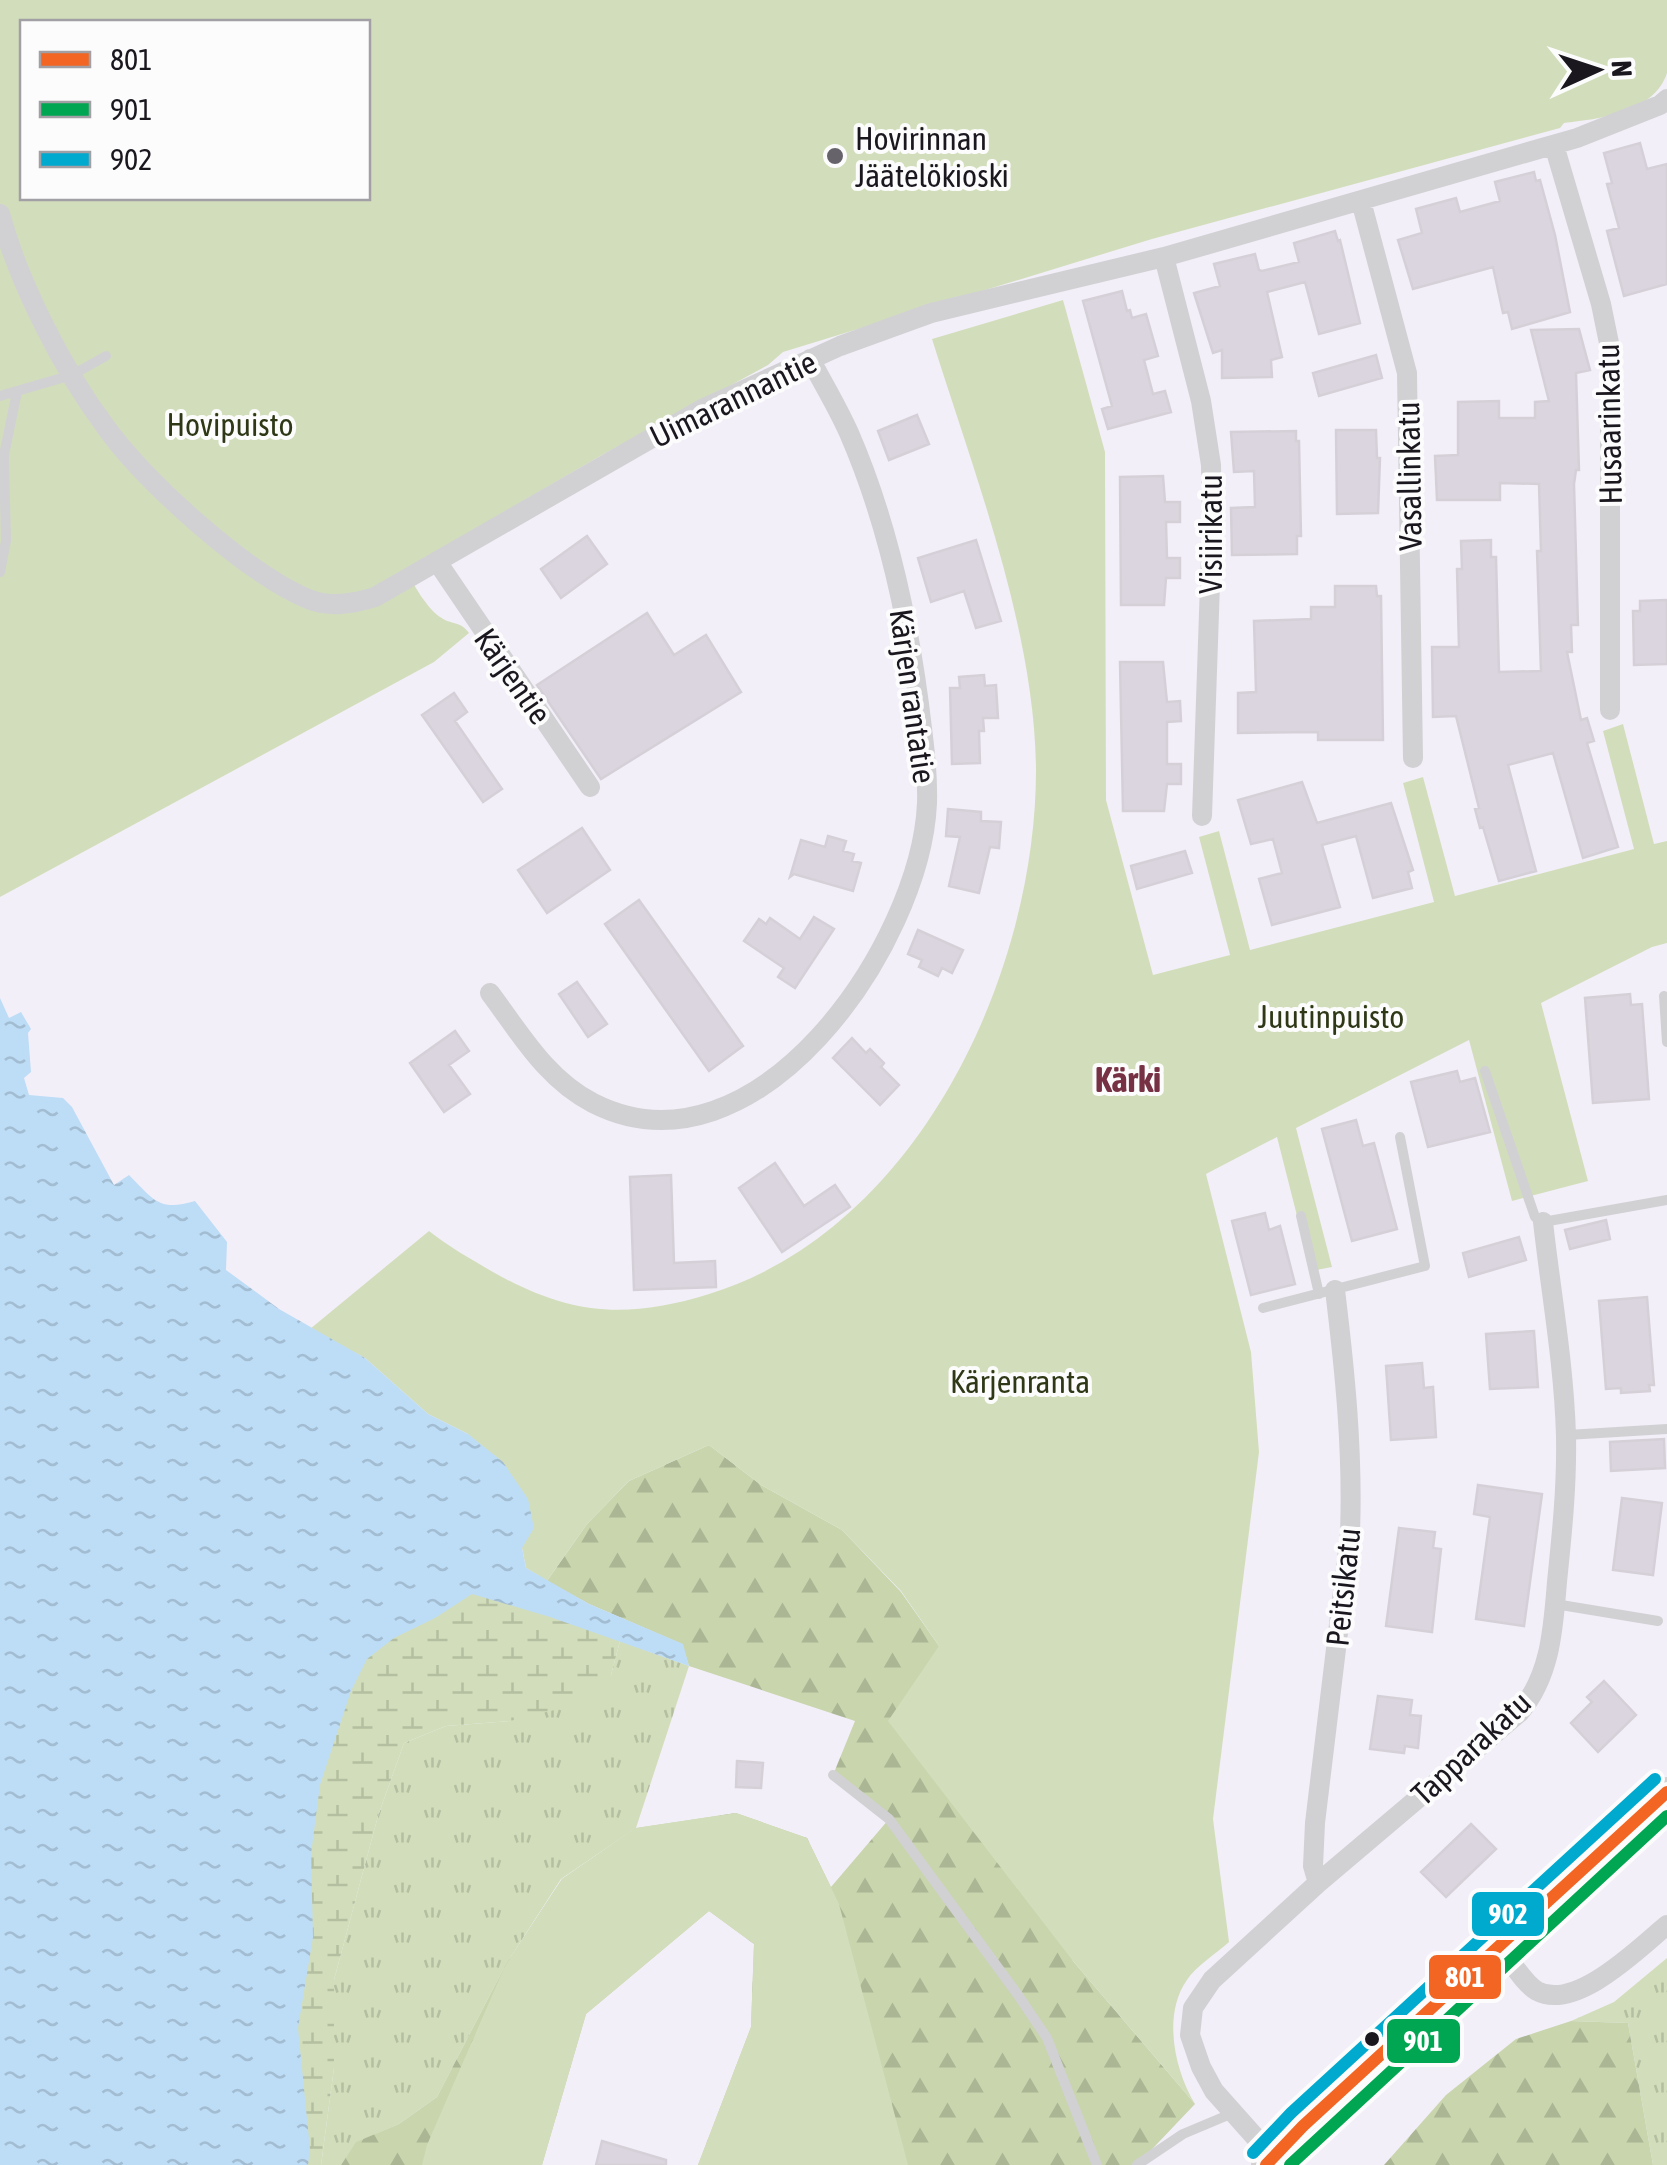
<svg xmlns="http://www.w3.org/2000/svg" width="1667" height="2165" font-family="'Asap Condensed',sans-serif">
  <style>
    .grass { fill: url(#grass-tufts) }
    .forest { fill: url(#forest-firs) }
    .wetland { fill: url(#wetland-marsh) }
    .green { fill: #d2debb; fill-rule: evenodd }
    .water { fill: url(#water-ripples) }
    .building { fill: #dad5de; stroke: #d5d0d8; stroke-width: 2.5 }
    .lines { fill: none; stroke-linecap: round; stroke-linejoin: round }
    .service { stroke: #d1d1d3; stroke-width: 10 }
    .minor { stroke: #d1d1d3; stroke-width: 20 }
    .secondary { stroke: #d2d0d1; stroke-width: 30 }
    .bus-1-casing { stroke: #fcfcfc; stroke-width: 20 }
    .bus-2-casing { stroke: #fcfcfc; stroke-width: 20 }
    .bus-3-casing { stroke: #fcfcfc; stroke-width: 20 }
    .bus-1 { stroke: #f26522; stroke-width: 12 }
    .bus-2 { stroke: #00a651; stroke-width: 12 }
    .bus-3 { stroke: #00a9ce; stroke-width: 12 }
    .poi-dot { fill: #67636b; stroke: #fcfcfc; stroke-width: 4 }
    .bus-dot { fill: #1b171f; stroke: #fcfcfc; stroke-width: 4 }
    .labels { text-anchor: middle; dominant-baseline: central; stroke-width: 8; stroke-linejoin: round; paint-order: stroke }
    .poi-label { font-size: 32px; fill: #1b171f; stroke: #fcfcfc; text-anchor: start }
    .street-label { font-size: 32px; fill: #1b171f; stroke: #fcfcfc }
    .park-label { font-size: 32px; fill: #2e3816; stroke: #fcfcfc }
    .neighbourhood-label { font-size: 35px; font-weight: bold; fill: #773144; stroke: #fcfcfc }
    .line-badge { stroke: #fcfcfc; stroke-width: 4 }
    .badge-label { font-size: 28px; text-anchor: middle; font-weight: bold; fill: #fff }
  </style>
  <defs>
    <pattern id="grass-tufts" width="24" height="20" patternUnits="userSpaceOnUse" patternTransform="scale(2.5)"><rect width="24" height="20" fill="#d2debb"/><path d="M3 7l-1-3M5 7V3M7 7l1-3M15 17l-1-3M17 17v-4M19 17l1-3" fill="none" stroke="#b4bea0"/></pattern>
    <pattern id="forest-firs" width="22" height="20" patternUnits="userSpaceOnUse" patternTransform="scale(2.5)"><rect width="22" height="20" fill="#c8d5ad"/><path d="M5 1l3.5 6h-7zM16 11l3.5 6h-7z" fill="#abb694"/></pattern>
    <pattern id="wetland-marsh" width="20" height="14" patternUnits="userSpaceOnUse" patternTransform="scale(2.5)"><rect width="20" height="14" fill="#d2debb"/><path d="M1 5h8M5 5V1M11 12h8M15 12V8" fill="none" stroke="#b4bea0"/></pattern>
    <pattern id="water-ripples" width="26" height="14" patternUnits="userSpaceOnUse" patternTransform="scale(2.5)"><rect width="26" height="14" fill="#bddcf6"/><path d="M2 4q2-2 4 0t4 0M15 11q2-2 4 0t4 0" fill="none" stroke="#a2bcd2"/></pattern>
  </defs>
  <rect width="100%" height="100%" fill="#f3eff9"/>
  <path class="grass" d="M620,1641l69,25 -53,162 -75,51 -56,87 -68,131 -38,27 -42,18 -16,23h-20l13,-97v-88l44,-164 26,-73 42,-17 64,-5 101,-46z
    M1667,1958v207h-14l-25,-142 -57,-2 43,-19z"/>
  <path class="forest" d="M709,1445l52,40 81,45 59,62 38,54 134,315 122,143 -58,61h-439l53,-138 3,-83 -45,-33 -123,103 -44,151h-201l15,-23 43,-18 38,-27 68,-131 57,-87 74,-51 100,-15 71,25 24,49 58,-68 -56,-44 22,-54 -166,-55 -7,-22 -93,-40 -42,-23 40,-57 42,-43z
    M1571,2021l57,2 25,142h-269l62,-70 70,-56z"/>
  <path class="wetland" d="M359,1547l261,94 -9,34 -32,29 -69,17 -64,5 -42,17 -26,73 -44,164v88l-13,97h-151z"/>
  <path class="green" d="M0,0h1667c0,16 0,60 0,73 -13,40 -69,46 -103,50l-4,5 -408,111 -369,113 -15,13 -166,90 -196,114c7,15 20,38 34,48 11,8 21,4 29,16l-35,29 -434,235zM22,22h346v176h-346z
    M1063,300l42,152 1,348 47,175 77,-20 -31,-118 20,-6 31,119 184,-48 -31,-119 20,-6 32,119 179,-47 -31,-118 20,-7 31,120 13,-3v102l-15,4 -111,56 47,178 -76,20 -43,-161 -173,88 36,139 -21,4 -34,-134 -71,37 45,178 8,100 -46,367 16,123c-13,12 -33,24 -42,38 -25,35 -12,91 8,124l-122,-143 -185,-240 51,-75 -38,-55 -59,-61 -81,-45 -52,-40 -80,36 -42,43 -40,57 -21,-13 -4,-20 -54,-114 -40,-20 -63,-56 -55,-29 119,-98c20,16 42,28 64,41 76,43 132,48 216,22 208,-64 327,-319 327,-524 -1,-140 -62,-297 -104,-431z
    M736,1813l71,25 32,66 69,261h-210l53,-138 3,-83 -45,-33 -123,103 -44,151h-120l5,-20 78,-179 57,-87 74,-51z"/>
  <path class="water" d="M0,998l9,20 12,-6 10,17 -3,4 3,39 -7,6 5,17 34,3 9,9 42,78 15,-10c25,25 30,37 66,26l32,41 -1,28 53,39 86,49 63,56 40,20 35,28 25,37 6,29 -12,20 4,20 63,36 94,40 6,22 -139,-49 -78,-23 -37,24 -41,20 -27,21 -16,32 -31,94 -9,69 2,83 -15,91 12,121 -2,16h-308z"/>
  <path class="building" d="M1640,143l7,26 20,-5v120l-43,12 -17,-65 12,-3 -12,-44 5,-1 -8,-30z
    M1534,172l2,9 4,-1 15,55 15,77 -58,17 -4,-17 -5,1 -10,-46 -80,22 -15,-49 24,-7 -6,-24 40,-11 4,14 40,-11 -5,-19z
    M1335,231l3,10 2,-1 20,83 -41,11 -14,-52 -38,10 15,65 -11,3 1,17 -50,1v-28l-9,3 -19,-60 26,-7 -6,-22 41,-10 4,16 3,1 37,-9 -5,-19z
    M1122,291l5,20 3,-1 2,8 14,-4 12,42 -14,4 9,34 12,-3 6,21 -63,17 -6,-20 10,-3 -29,-105z
    M1579,329l11,41 -14,3 3,97h-3l-2,14 4,141h-7l1,27h-5l14,68 6,-2 7,23 -7,2 31,104 -35,11 -30,-105 -45,12 28,106 -37,10 -16,-54 -3,1 -5,-19 4,-1 -23,-92 -23,1 -1,-70h27l-2,-78h5l-1,-28 30,-1v17h5l3,115 42,-1 -4,-120h4l-2,-67 -39,-1v17h-63l-2,-44 23,-1v-53l41,-1v17h36v-16l14,-1 -18,-71z
    M1376,355l6,23 -63,18 -6,-23z
    M917,415l12,29 -40,16 -11,-29z
    M1336,430h40l1,28h3l-2,55 -41,1z
    M1296,431v10h3l2,95h-4v18l-65,1 -1,-47 24,-1 -1,-36 -20,1 -3,-40z
    M1163,476l2,26h15v20h-14l1,36h13v20h-14l-2,27h-43l-1,-128z
    M587,536l20,28 -46,34 -20,-29z
    M976,540l25,81 -25,7 -12,-37 -33,11 -13,-44z
    M1335,586h41l1,10h4l2,144h-65v-8l-80,1v-40l18,-1 -2,-71 57,-2v-12h24z
    M1667,600v64l-33,1 -1,-54h7v-10z
    M647,613l27,42 32,-20 35,57 -140,87 -64,-94z
    M1120,662h43l4,40 13,-1 1,20 -14,1v42h14v20h-14l-3,27h-41z
    M984,675l1,11 11,-1 2,33h-15l1,13h-5l1,32 -28,1 -2,-76h10l-1,-11z
    M454,693l13,19 -12,9 47,68 -19,13 -61,-87z
    M1302,782l15,41 74,-20 22,67 -5,2 4,16 -39,10 -17,-62 -34,9 18,62 -68,18 -13,-46 23,-6 -9,-34 -22,5 -13,-44z
    M948,809l33,3v9l20,1 -2,26 -9,-1 -11,46 -30,-7 11,-49 -14,-1z
    M582,828l28,42 -63,43 -29,-43z
    M828,836l18,5 -3,10 11,3 -2,7 9,2 -8,28 -59,-17 -4,3 11,-37 24,7z
    M1185,851l7,22 -55,16 -6,-23z
    M639,900l104,146 -34,25 -104,-147z
    M814,917l20,12 -39,59 -17,-11 6,-9 -40,-27 15,-22 7,5 4,-6 30,21z
    M918,930l45,20 -11,23 -10,-5 -4,8 -19,-9 3,-7 -14,-6z
    M577,982l30,42 -19,13 -29,-43z
    M1630,994l1,11 11,-1 7,95 -56,4 -8,-105z
    M455,1031l14,20 -20,14 21,29 -26,18 -34,-49z
    M852,1038l14,15 4,-4 14,14 -3,4 18,18 -19,20 -47,-47z
    M1457,1071l3,11 15,-4 15,54 -62,15 -17,-65z
    M1356,1120l7,26 11,-3 23,86 -45,12 -30,-112z
    M775,1163l29,43 31,-21 15,22 -68,45 -43,-64z
    M671,1175l3,88 41,-2 1,26 -82,3 -4,-113z
    M1265,1213l4,17 11,-4 15,58 -44,11 -19,-74z
    M1606,1220l4,19 -40,10 -5,-19z
    M1519,1237l7,23 -57,17 -6,-24z
    M1647,1297l7,88h-5l1,6 -29,2v-5l-15,1 -7,-88z
    M1534,1331l4,56 -48,2 -4,-55z
    M1422,1363l2,25 9,-1 3,50 -45,3 -5,-74z
    M1664,1439l1,29 -54,3 -1,-29z
    M1478,1485l64,9 -18,132 -48,-7 14,-102 -16,-3z
    M1622,1498l40,5 -9,72 -40,-5z
    M1399,1528l36,4 -2,16 8,1 -9,83 -46,-6z
    M1604,1681l32,34 -38,37 -27,-29 21,-21 -5,-5z
    M1378,1696l34,4 -2,15 11,1 -3,32 -13,-2 -1,7 -34,-4z
    M737,1761l26,2 -2,25 -25,-1z
    M1471,1824l25,25 -50,48 -25,-25z
    M602,2141l64,19v5h-70z"/>
  <g class="lines">
    <path class="service" d="M0,396l72,-21 34,-19
      M0,572l6,-31 -2,-86 13,-63
      M1664,996l3,46
      M1485,1071l50,146 8,5 124,-22
      M1301,1216l18,78
      M1263,1308l162,-42 -25,-129
      M1567,1435l100,-6
      M1555,1604l103,17
      M833,1775l56,44 129,176 29,43 50,127
      M1137,2165l46,-31 50,-21"/>
    <path class="minor" d="M1554,145l47,159 9,44v362
      M1361,201l46,172 6,385
      M0,214c19,69 62,154 105,212 39,55 141,147 203,173 22,9 45,5 67,-2l329,-189 136,-62 91,-33 233,-56 413,-119 83,-33 7,-6
      M1164,257l37,144 10,64 1,61 -10,290
      M438,563l152,224
      M490,993c30,40 56,86 103,110 163,83 328,-159 334,-300 1,-33 -4,-66 -8,-99 -12,-91 -33,-186 -70,-271 -11,-25 -26,-50 -39,-74
      M1318,1883l-5,-17 2,-43 35,-290c3,-82 -5,-161 -15,-243
      M1500,1948c11,12 23,35 37,43 39,21 103,-44 130,-66
      M1273,2157l-59,-66 -13,-24 -11,-32 3,-27 19,-28 106,-97 202,-171c31,-38 33,-83 37,-130 5,-49 10,-97 9,-146 -2,-72 -15,-143 -23,-214"/>
    <path class="secondary" d="M1266,2165l37,-39 364,-334"/>
    <g class="bus-1-casing">
      <path id="bus-1" d="M1266,2165l37,-39 364,-334"/>
    </g>
    <g class="bus-2-casing">
      <path id="bus-2" d="M1290,2165l377,-349"/>
    </g>
    <g class="bus-3-casing">
      <path id="bus-3" d="M1253,2153l38,-40 364,-334"/>
    </g>
    <use href="#bus-1" class="bus-1"/>
    <use href="#bus-2" class="bus-2"/>
    <use href="#bus-3" class="bus-3"/>
  </g>
  <circle class="poi-dot" cx="835" cy="156" r="10"/>
  <circle class="bus-dot" cx="1372" cy="2039" r="9"/>
  <g class="labels">
    <g class="poi-label">
      <text x="855" y="138">Hovirinnan<tspan x="855" dy="37">Jäätelökioski</tspan></text>
    </g>
    <g class="street-label">
      <text transform="translate(733 399) rotate(-26)">Uimarannantie</text>
      <text transform="translate(1609 424) rotate(-91)">Husaarinkatu</text>
      <text transform="translate(1409 476) rotate(-91)">Vasallinkatu</text>
      <text transform="translate(1210 534) rotate(-90)">Visiirikatu</text>
      <text transform="translate(513 676) rotate(55)">Kärjentie</text>
      <text transform="translate(913 696) rotate(82)">Kärjen rantatie</text>
      <text transform="translate(1343 1587) rotate(-84)">Peitsikatu</text>
      <text transform="translate(1471 1748) rotate(-43)">Tapparakatu</text>
    </g>
    <g class="park-label">
      <text x="230" y="424">Hovipuisto</text>
      <text x="1331" y="1016">Juutinpuisto</text>
      <text x="1020" y="1381">Kärjenranta</text>
    </g>
    <g class="neighbourhood-label">
      <text x="1128" y="1079">Kärki</text>
    </g>
  </g>
  <g class="line-badge">
    <rect x="1470" y="1890" width="76" height="48" rx="10" fill="#00a9ce"/>
    <rect x="1427" y="1953" width="76" height="48" rx="10" fill="#f26522"/>
    <rect x="1385" y="2017" width="77" height="48" rx="10" fill="#00a651"/>
  </g>
  <g class="badge-label">
    <text x="1508" y="1924">902</text>
    <text x="1465" y="1987">801</text>
    <text x="1423" y="2051">901</text>
  </g>
  <rect x="20" y="20" width="350" height="180" fill="#fcfcfc" stroke="#a2a0a4" stroke-width="2.5"/>
  <rect x="40" y="52" width="50" height="15" fill="#f26522" stroke="#a2a0a4" stroke-width="2.5"/>
  <text x="110" y="70" font-size="30" fill="#1b171f">801</text>
  <rect x="40" y="102" width="50" height="15" fill="#00a651" stroke="#a2a0a4" stroke-width="2.5"/>
  <text x="110" y="120" font-size="30" fill="#1b171f">901</text>
  <rect x="40" y="152" width="50" height="15" fill="#00a9ce" stroke="#a2a0a4" stroke-width="2.5"/>
  <text x="110" y="170" font-size="30" fill="#1b171f">902</text>
  <g transform="translate(1597 70) rotate(87)" stroke="#fcfcfc" stroke-width="8" paint-order="stroke">
  <path d="M0-8L18 38L0 25L-18 38Z" fill="#1b171f"/>
  <text y="-15" font-size="28" font-weight="bold" text-anchor="middle" fill="#1b171f">N</text>
  </g>
</svg>
